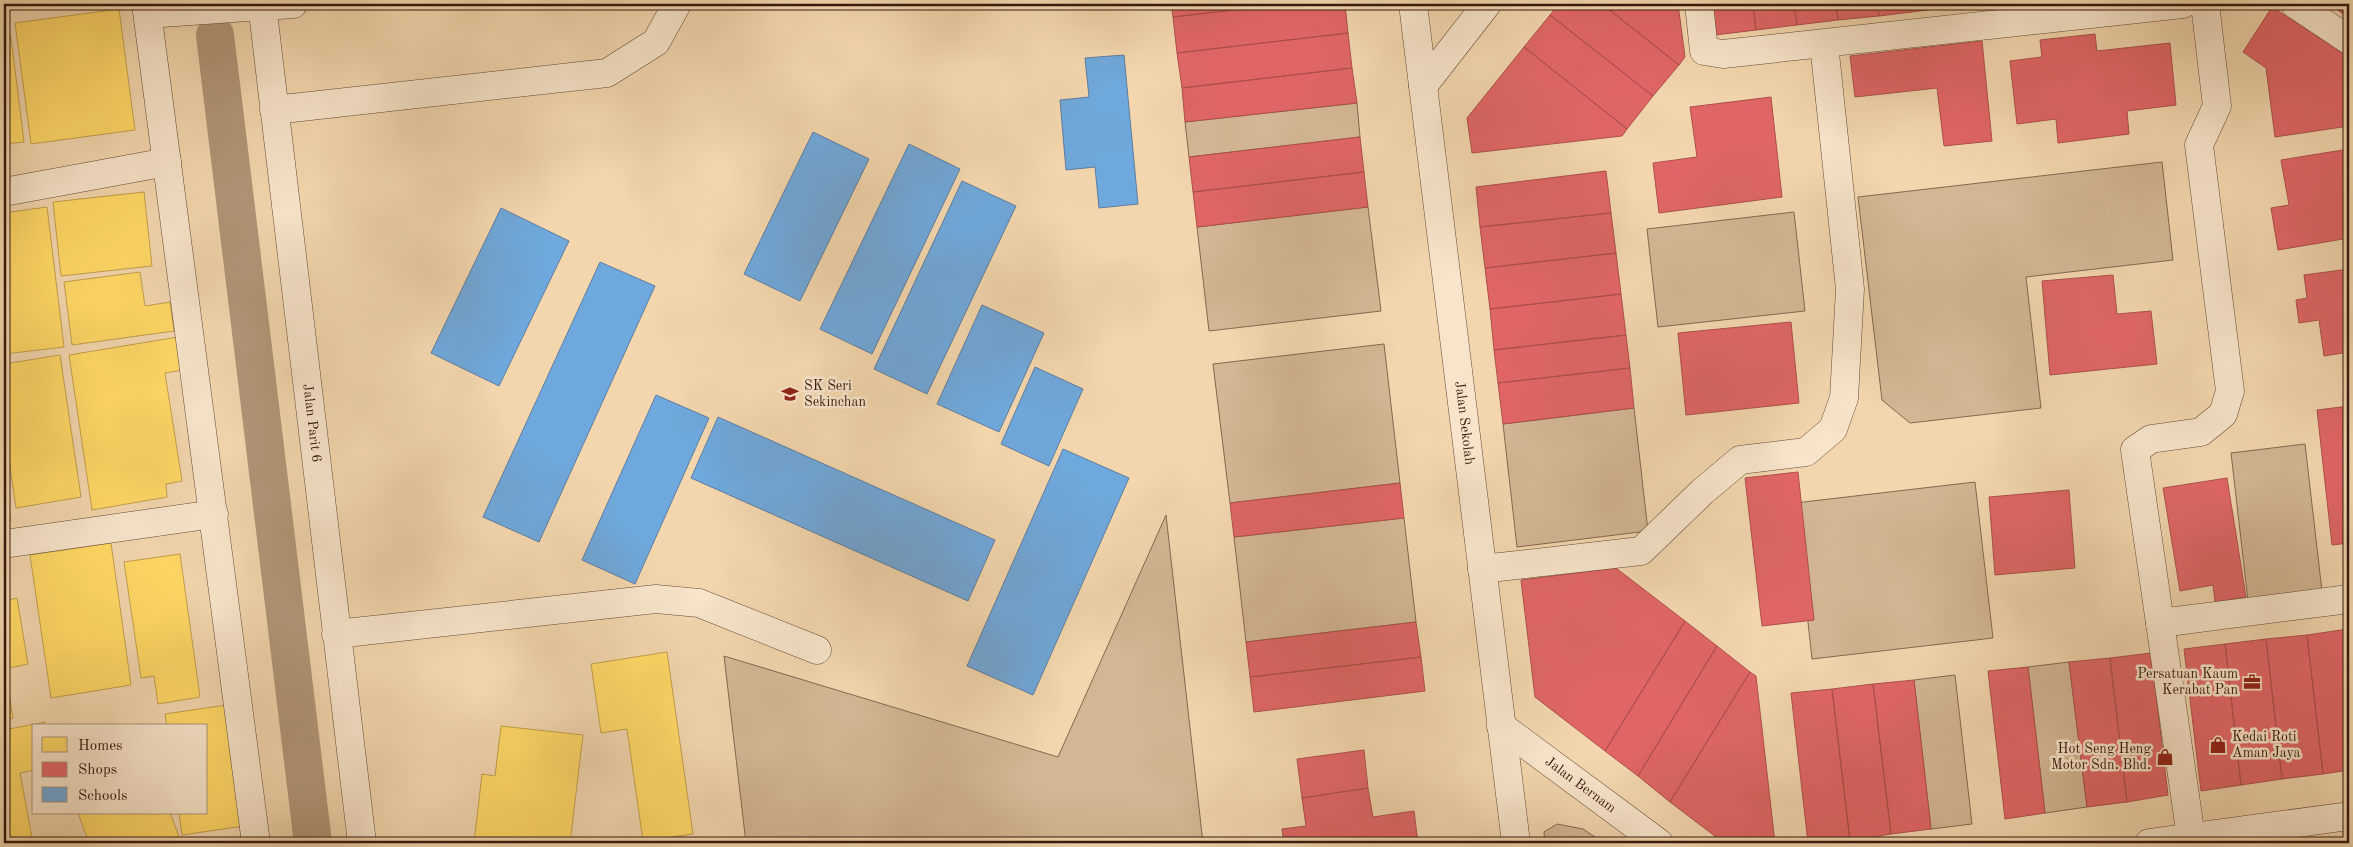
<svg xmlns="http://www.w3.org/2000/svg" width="2353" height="847" font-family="'Old Standard TT',serif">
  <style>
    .green { fill: #d3b693; stroke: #846850 }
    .homes { fill: #ffd966; stroke: #c29f4c }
    .shops { fill: #e06666; stroke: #ad4f4c }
    .schools { fill: #6fa8dc; stroke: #5e7d9e }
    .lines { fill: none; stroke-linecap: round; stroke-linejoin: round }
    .canal { stroke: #b29678; stroke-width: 38 }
    .minor-casing { stroke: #644836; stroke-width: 29 }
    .minor { stroke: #f7e4ca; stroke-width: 28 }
    .labels { text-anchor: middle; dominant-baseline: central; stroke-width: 5; stroke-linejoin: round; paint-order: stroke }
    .poi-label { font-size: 14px; fill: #35190e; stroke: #f7e4ca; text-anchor: start }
    .street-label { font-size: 14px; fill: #35190e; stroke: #f7e4ca }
  </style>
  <rect width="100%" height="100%" fill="#f3d6ae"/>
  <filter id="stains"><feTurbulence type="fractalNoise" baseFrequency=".004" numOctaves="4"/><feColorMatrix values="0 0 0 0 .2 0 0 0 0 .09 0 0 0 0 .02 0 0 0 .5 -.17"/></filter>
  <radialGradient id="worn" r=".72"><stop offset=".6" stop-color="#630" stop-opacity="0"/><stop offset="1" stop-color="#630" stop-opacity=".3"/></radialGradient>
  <path class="green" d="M1357,103l3,34 -171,20 -4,-35z
    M2162,162l11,98 -147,17 15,131 -131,15 -28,-23 -24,-203z
    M1368,207l13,104 -172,20 -12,-104z
    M1794,212l11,99 -147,16 -11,-98z
    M1384,344l16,139 -170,20 -17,-139z
    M1634,408l14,123 -131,16 -14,-123z
    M2305,444l18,156 -74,9 -18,-156z
    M1975,482l18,156 -181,21 -17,-156z
    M1166,515l37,328h-457l-22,-187 334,101z
    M1404,518l12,104 -170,20 -12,-105z
    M2069,662l18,145 -42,6 -17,-146z
    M1955,675l17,149 -41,5 -17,-149z
    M1557,824l26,5 21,14h-59l-1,-11z"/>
  <path class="homes" d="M119,9l16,121 -104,14 -16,-121z
    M11,37l13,105 -20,2v-106z
    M144,192l8,74 -91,10 -8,-74z
    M47,207l17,140 -60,7v-141z
    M140,272l5,34 25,-4 4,29 -102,14 -8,-63z
    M184,336l4,33 -23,4 17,108 -16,3 1,13 -75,13 -23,-155z
    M60,355l21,142 -65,11 -12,-83v-61z
    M4,474l7,47 -7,1z
    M111,543l20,142 -80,13 -21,-143z
    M180,554l20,143 -42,7 -4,-28 -13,2 -17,-116z
    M17,598l11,66 -23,5 8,49 -9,2v-119z
    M667,652l26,182 -50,7 -16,-112 -26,4 -10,-69z
    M233,704l18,121 -69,10 -3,-22h27v-87h-39l-2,-12z
    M45,722v4h-11v44l-14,3 13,70h-29v-113z
    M501,726l82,9 -13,108h-96l8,-69 13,2z
    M78,813h92l11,29 -92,1z"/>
  <path class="shops" d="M1171,4h113l-111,13z
    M1284,4h61l3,29 -171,20 -4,-36z
    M1559,4h43l77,61 -26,31 -103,-81z
    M1602,4h76l7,53 -6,8z
    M1712,4h41l3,26 -41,5z
    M1753,4h41l3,21 -41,5z
    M1794,4h42l2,16 -41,5z
    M1836,4h41l2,12 -41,4z
    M1877,4h34l1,8 -33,4z
    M1911,4h42v3l-41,5z
    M2330,4h19v10l-2,3z
    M2272,7l72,47 5,36v36l-74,11 -9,-69 -23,-16z
    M1550,15l103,81 -26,33 -103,-82z
    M1348,33l4,35 -170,20 -5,-35z
    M2095,34l2,17 73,-8 6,62 -49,6 2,23 -71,9 -2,-24 -39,5 -7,-63 32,-4 -2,-17z
    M1982,41l10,100 -48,5 -7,-58 -82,9 -5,-41z
    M1524,47l103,82 -5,7 -150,17 -5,-35z
    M1352,68l5,35 -172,19 -3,-34z
    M1771,97l11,100 -123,16 -6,-50 44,-6 -7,-50z
    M1360,137l4,35 -171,20 -4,-35z
    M2349,149v89l-71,12 -7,-42 18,-3 -8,-45z
    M1606,171l5,42 -131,14 -4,-40z
    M1364,172l4,35 -171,20 -4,-35z
    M1611,213l5,40 -131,15 -5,-41z
    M1616,253l5,41 -131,15 -5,-41z
    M2349,269v83l-25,4 -5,-36 -20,3 -3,-23 11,-2 -3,-23z
    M2113,275l4,39 34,-3 6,53 -107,11 -8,-94z
    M1621,294l5,41 -132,15 -4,-41z
    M1791,322l8,81 -113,12 -8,-82z
    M1626,335l4,33 -132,15 -4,-33z
    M1630,368l4,40 -131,16 -5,-41z
    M2349,406v137l-17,2 -15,-135z
    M1798,472l16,148 -52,6 -17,-148z
    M2227,478l19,119 -31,5 -2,-17 -33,6 -17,-103z
    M1400,483l4,35 -170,19 -4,-34z
    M2069,490l6,78 -80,7 -6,-78z
    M1616,568l69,53 -80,130 -70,-54 -14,-117z
    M1685,621l32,25 -79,130 -33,-25z
    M1416,622l5,35 -171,20 -4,-35z
    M2348,629l1,141 -26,4 -16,-139z
    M2307,635l16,139 -41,5 -16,-140z
    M2266,639l16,140 -41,6 -16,-141z
    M2225,644l16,141 -40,6 -17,-142z
    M1717,646l33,26 -80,130 -32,-26z
    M2151,653l17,142 -41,7 -17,-144z
    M1421,657l4,34 -171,21 -4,-35z
    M2110,658l17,144 -40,5 -18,-145z
    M2028,667l17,146 -40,6 -17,-148z
    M1750,672l6,4 19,167h-51l-54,-41z
    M1914,680l17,149 -40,5 -18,-150z
    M1873,684l18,150 -41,7 -18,-152z
    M1832,689l18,152 -42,2 -17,-150z
    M1364,750l4,38 -66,10 -5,-39z
    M1368,788l5,29 41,-6 4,32h-134l-2,-14 24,-3 -4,-28z"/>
  <path class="schools" d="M1124,55l14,149 -39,4 -4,-41 -29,3 -6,-70 29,-3 -4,-39z
    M813,132l56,27 -69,142 -56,-27z
    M909,144l51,25 -88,185 -52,-25z
    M962,181l54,25 -89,188 -53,-25z
    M501,208l68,33 -70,145 -68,-33z
    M600,262l55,24 -116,256 -56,-25z
    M982,305l62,28 -45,99 -62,-28z
    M1035,367l48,22 -34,77 -48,-22z
    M656,395l53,23 -74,166 -53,-24z
    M718,417l277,123 -27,61 -277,-123z
    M1063,449l66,29 -96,217 -66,-29z"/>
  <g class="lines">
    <path class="canal" d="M215,35l98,808"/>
    <g class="minor-casing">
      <g id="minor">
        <path d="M146,4l110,839"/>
        <path id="s1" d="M262,4l100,839"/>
        <path id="s2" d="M1413,4l103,839"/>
        <path d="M1699,4l5,47 19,3 460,-50"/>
        <path d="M2295,4l54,36"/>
        <path d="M148,14l145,-10"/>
        <path d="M1423,86l64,-82"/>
        <path d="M274,110l333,-37 49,-31 21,-38"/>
        <path d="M4,192l163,-30"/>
        <path d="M4,544l210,-30"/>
        <path d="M1482,569l159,-18 61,-59 38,-32 66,-8 27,-23 11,-31 6,-109 -26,-245"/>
        <path d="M2160,623l189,-24"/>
        <path d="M336,634l320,-35 43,4 118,47"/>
        <path id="s3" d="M1501,726l158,117"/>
        <path d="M2191,837l-56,-387 16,-11 50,-7 22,-18 7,-23 -31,-246 18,-39 -12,-102"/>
        <path d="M2149,843l200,-27"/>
      </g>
    </g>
    <use href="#minor" class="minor"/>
  </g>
  <defs>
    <g id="school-bare" transform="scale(1.35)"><path d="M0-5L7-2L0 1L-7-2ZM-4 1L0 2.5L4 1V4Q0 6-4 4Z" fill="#8f2418" stroke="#f7e4ca" stroke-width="2.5" paint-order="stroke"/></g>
    <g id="office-bare" transform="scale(1.35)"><path d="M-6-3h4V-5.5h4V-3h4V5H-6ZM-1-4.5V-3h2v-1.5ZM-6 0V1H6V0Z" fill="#8f2418" stroke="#f7e4ca" stroke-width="2.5" paint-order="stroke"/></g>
    <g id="shop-bare" transform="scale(1.35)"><path d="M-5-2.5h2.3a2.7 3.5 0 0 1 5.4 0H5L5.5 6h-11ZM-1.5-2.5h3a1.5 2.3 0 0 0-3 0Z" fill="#8f2418" stroke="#f7e4ca" stroke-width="2.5" paint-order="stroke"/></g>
  </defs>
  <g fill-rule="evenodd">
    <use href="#school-bare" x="790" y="394"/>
    <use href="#office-bare" x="2252" y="682"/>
    <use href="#shop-bare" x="2218" y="745"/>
    <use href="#shop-bare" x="2165" y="757"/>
  </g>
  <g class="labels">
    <g class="poi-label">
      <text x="804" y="386">SK Seri<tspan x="804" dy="16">Sekinchan</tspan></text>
      <text x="2238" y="674" text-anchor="end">Persatuan Kaum<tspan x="2238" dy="16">Kerabat Pan</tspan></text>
      <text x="2232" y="737">Kedai Roti<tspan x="2232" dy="16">Aman Jaya</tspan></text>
      <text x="2151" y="749" text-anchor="end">Hot Seng Heng<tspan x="2151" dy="16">Motor Sdn. Bhd.</tspan></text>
    </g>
    <g class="street-label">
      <text stroke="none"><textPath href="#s2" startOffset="422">Jalan Sekolah</textPath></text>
      <text stroke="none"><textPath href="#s1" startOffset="422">Jalan Parit 6</textPath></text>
      <text stroke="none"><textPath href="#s3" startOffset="99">Jalan Bernam</textPath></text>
    </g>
  </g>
  <rect width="2353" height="847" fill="none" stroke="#f3d6ae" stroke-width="20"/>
  <rect x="5" y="5" width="2343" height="837" fill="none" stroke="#35190e" stroke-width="2.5"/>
  <rect x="10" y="10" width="2333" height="827" fill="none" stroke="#35190e"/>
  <rect x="32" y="724" width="175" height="90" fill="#f7e4ca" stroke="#a9937f"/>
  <rect x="42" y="737" width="25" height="15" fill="#ffd966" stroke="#a9937f"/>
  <text x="78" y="750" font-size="15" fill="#35190e">Homes</text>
  <rect x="42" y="762" width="25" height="15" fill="#e06666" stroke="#a9937f"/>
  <text x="78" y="774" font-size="15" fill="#35190e">Shops</text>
  <rect x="42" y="787" width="25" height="15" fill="#6fa8dc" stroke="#a9937f"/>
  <text x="78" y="800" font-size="15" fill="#35190e">Schools</text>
  <rect width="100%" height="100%" filter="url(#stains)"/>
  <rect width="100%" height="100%" fill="url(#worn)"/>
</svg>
